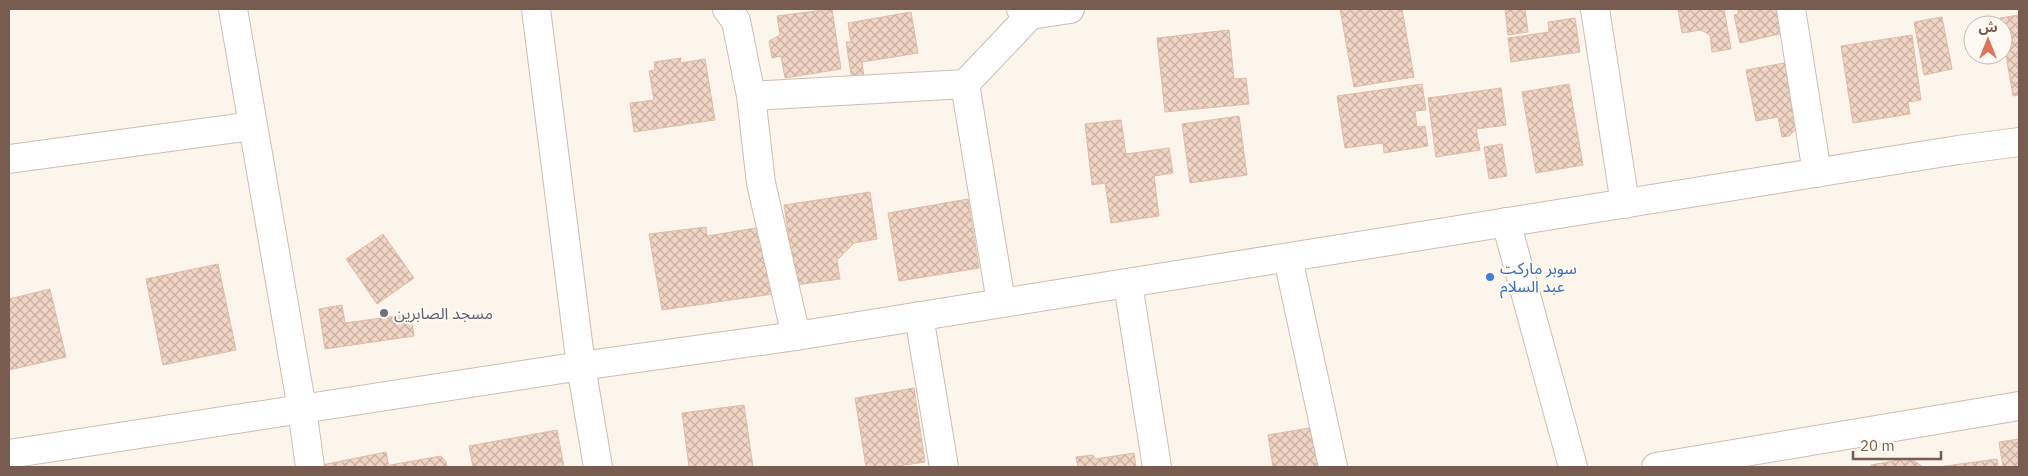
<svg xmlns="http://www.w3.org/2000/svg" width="2028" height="476" font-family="'IBM Plex Sans','Noto Sans Arabic',sans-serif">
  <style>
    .building { fill: url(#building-cross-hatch); stroke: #e2bba6 }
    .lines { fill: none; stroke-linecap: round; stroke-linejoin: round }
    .minor-casing { stroke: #cebdb1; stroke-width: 30 }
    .tertiary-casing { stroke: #cebdb1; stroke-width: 30 }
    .minor { stroke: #fff; stroke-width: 28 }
    .tertiary { stroke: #fff; stroke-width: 28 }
    .shop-dot { fill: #3f7fe0; stroke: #fef9f2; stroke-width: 2 }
    .worship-dot { fill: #6b7280; stroke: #fef9f2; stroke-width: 2 }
    .labels { text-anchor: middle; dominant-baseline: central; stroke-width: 4; stroke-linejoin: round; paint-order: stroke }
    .shop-label { font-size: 16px; fill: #366cbe; stroke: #fef9f2; text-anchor: start }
    .worship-label { font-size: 16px; fill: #5b616d; stroke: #fef9f2; text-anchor: start }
  </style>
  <defs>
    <pattern id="building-cross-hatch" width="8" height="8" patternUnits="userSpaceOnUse" patternTransform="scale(1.25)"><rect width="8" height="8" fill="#f0d5c5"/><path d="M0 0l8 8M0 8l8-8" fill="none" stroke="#c7b0a2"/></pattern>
  </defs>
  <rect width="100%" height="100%" fill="#fcf5ec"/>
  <path class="building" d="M832,9l9,60 -56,9 -4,-22 -9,2 -3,-17 11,-6 -3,-19z
    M1340,9h62l12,68 -60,10z
    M1505,9h20l3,23 -20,3z
    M1678,9h46l7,40 -19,3 -2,-17 -9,-5 -19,3z
    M1738,9h45l5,23 -48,11 -6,-28 4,-1z
    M911,12l7,41 -56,9 2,16 -12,2 -6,-38h5l-3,-19z
    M2019,15v80l-6,1 -10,-58v-13h-2l-1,-7z
    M1942,17l10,52 -28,6 -10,-53z
    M1575,18l5,34 -69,10 -3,-24 41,-6 -1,-10z
    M1229,30l5,49 12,-1 3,26 -84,8 -8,-74z
    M1912,35l9,65 -13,2 2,12 -57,9 -12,-77z
    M681,58l-1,5 25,-4 10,61 -81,12 -4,-29 24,-3 -5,-29 6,-1 -1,-8z
    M1811,58v56l-22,22 -7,1 -4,-20 -22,4 -10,-51z
    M1422,84l4,26 -11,1 2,16 8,-1 3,20 -44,7 -1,-10 -38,5 -8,-52z
    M1569,84l14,81 -47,8 -14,-81z
    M1501,88l5,37 -30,4 4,21 -44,7 -8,-59z
    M1239,116l8,59 -57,8 -8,-59z
    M1121,120l5,34 43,-6 4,25 -19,3 5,40 -48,7 -6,-40 -13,2 -7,-61z
    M1502,144l5,32 -18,3 -5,-32z
    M870,192l7,47 -23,4 -17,17 3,19 -44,6 -12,-80z
    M968,199l11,69 -80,13 -11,-68z
    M706,227l1,9 55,-9 11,67 -111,16 -13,-76z
    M383,234l31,44 -37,26 -31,-45z
    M218,264l18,86 -73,15 -17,-86z
    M50,289l16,68 -57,13v-71z
    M342,305l3,18 66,-9 3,22 -89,13 -6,-40z
    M914,388l11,74 -34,5h-25l-11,-69z
    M744,405l9,62h-64l-7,-54z
    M1321,426l7,41h-36l-1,-2 -18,2 -5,-32z
    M557,430l7,37h-91l-4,-21z
    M2019,439v28h-16l-4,-25z
    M386,452l3,15h-72v-1z
    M1134,453l2,14h-58l-2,-10 17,-2 2,4z
    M441,456l5,6 1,5h-56l-1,-2z
    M1910,458l13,9h-52v-2z
    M1997,459l1,8h-60z"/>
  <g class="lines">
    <g class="minor-casing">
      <path id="minor" d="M233,9l69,400 8,58
        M536,9l45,357
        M727,9l9,12 15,75 10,87 35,153
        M1021,9l9,6 40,-6
        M1595,9l30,195
        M1791,9l26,164
        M751,96l214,-12
        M9,159l243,-33
        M1506,222l67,245
        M1288,258l45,209
        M1128,284l29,183
        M1001,302l-36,-218 71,-75
        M919,316l25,151
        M1656,467l363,-61"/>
    </g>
    <g class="tertiary-casing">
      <path id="tertiary" d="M581,366l17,101
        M9,454l572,-88 215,-30 1162,-186 61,-8"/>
    </g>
    <use href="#minor" class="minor"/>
    <use href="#tertiary" class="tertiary"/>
  </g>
  <circle class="shop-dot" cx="1490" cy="277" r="5"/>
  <circle class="worship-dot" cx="384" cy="313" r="5"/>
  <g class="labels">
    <g class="shop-label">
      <text x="1500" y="268">سوبر ماركت<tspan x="1500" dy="18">عبد السلام</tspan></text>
    </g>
    <g class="worship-label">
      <text x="394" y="313">مسجد الصابرين</text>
    </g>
  </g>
  <rect width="2028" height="476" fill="none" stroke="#775c4f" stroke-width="20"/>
  <g transform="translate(1988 40)"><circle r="24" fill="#fef9f2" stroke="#c8bab1"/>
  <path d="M0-4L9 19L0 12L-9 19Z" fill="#de7358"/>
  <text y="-8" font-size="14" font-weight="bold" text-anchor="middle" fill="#775c4f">ش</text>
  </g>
  <path d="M1853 451v8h88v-8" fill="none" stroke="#775c4f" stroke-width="2.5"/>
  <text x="1860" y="451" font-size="15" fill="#775c4f" stroke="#fef9f2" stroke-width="4" paint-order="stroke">20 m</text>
</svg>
